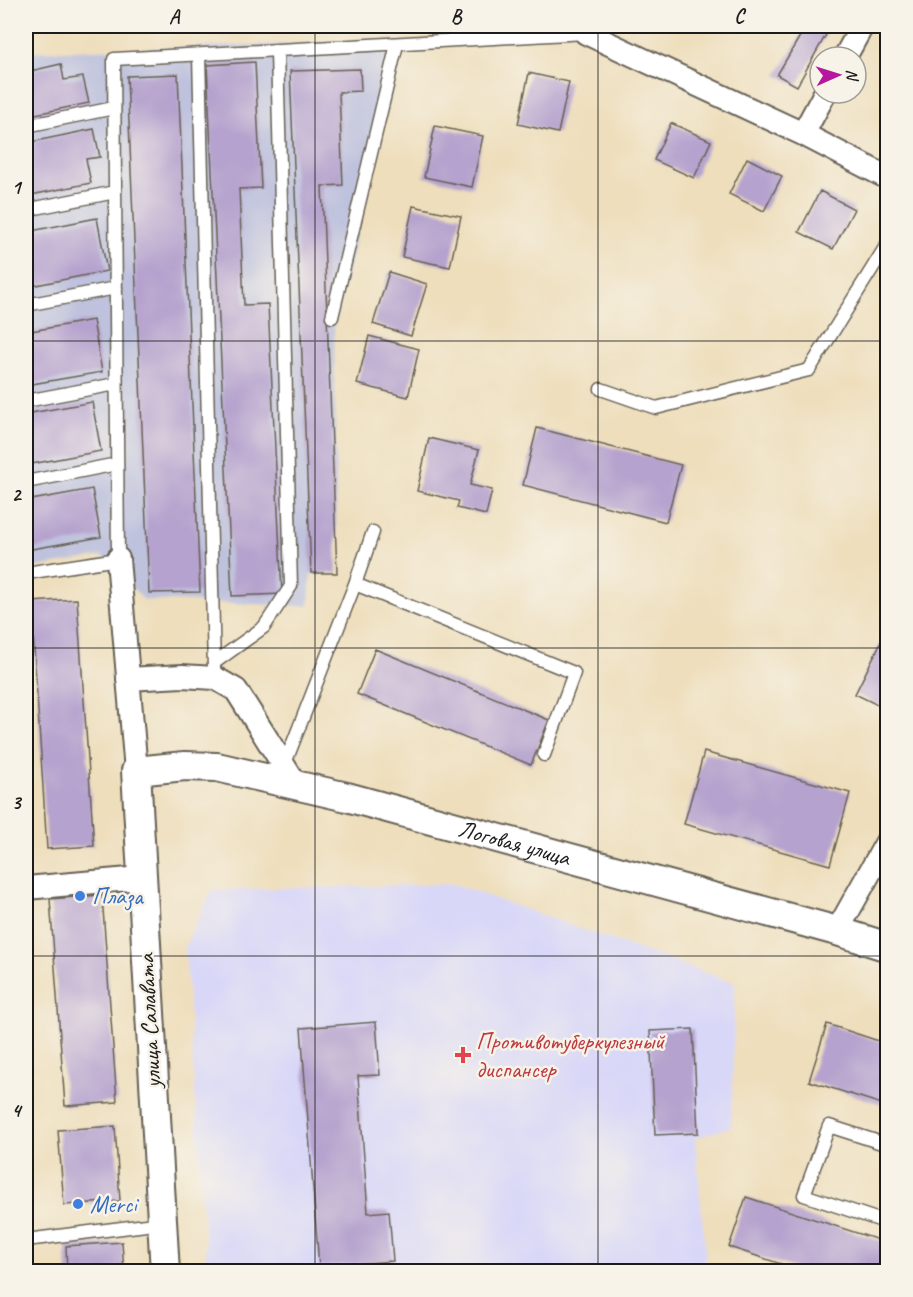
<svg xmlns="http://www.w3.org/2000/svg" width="913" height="1297" font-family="Caveat,sans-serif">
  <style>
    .built { fill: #d8d7f8 }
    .industrial { fill: #bfc2dd }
    .building { fill: #b5a2ce }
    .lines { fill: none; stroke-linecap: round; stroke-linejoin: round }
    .service-casing { stroke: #666054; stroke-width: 15 }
    .minor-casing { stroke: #666054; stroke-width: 26 }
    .tertiary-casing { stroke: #666054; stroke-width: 32 }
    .service { stroke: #fff; stroke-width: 12 }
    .minor { stroke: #fff; stroke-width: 22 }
    .tertiary { stroke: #fff; stroke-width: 28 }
    .grid { fill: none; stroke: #1c1c1c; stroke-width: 1.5; stroke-opacity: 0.55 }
    .shop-dot { fill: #3f7fe0; stroke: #f7f3e8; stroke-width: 2 }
    .health-dot { fill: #e0444e; stroke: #f7f3e8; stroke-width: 2 }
    .labels { text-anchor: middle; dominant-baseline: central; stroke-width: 5; stroke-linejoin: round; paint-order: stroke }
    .street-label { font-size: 24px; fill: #1c1c1c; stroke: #f7f3e8 }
    .shop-label { font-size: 24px; fill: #366cbe; stroke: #f7f3e8; text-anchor: start }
    .health-label { font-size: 24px; fill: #be3a42; stroke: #f7f3e8; text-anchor: start }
    .neatline { fill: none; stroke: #1c1c1c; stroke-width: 2 }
    .grid-label { font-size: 20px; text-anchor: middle; font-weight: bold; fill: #1c1c1c }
  </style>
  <rect width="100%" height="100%" fill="#f7f3e8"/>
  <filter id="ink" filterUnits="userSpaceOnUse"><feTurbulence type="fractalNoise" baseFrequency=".0167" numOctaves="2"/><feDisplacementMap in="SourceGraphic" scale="12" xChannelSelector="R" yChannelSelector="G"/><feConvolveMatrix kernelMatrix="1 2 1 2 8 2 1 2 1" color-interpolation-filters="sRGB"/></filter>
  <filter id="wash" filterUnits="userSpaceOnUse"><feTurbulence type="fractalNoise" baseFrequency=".008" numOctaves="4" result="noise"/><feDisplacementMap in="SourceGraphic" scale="24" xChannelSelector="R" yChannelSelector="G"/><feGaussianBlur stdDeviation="1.35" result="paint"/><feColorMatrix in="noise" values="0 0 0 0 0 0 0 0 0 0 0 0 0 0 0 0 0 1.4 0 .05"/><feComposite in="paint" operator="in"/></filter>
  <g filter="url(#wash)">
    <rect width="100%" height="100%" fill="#eedebc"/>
    <path class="built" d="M453,884l282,99 -4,144 -36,11 12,133h-500l-22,-325 27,-56z"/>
    <path class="industrial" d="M404,41l-70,286 3,246 -26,1 -2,32 -165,-6 -42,-44 -76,13v-517z"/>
    <g id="blocks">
      <path class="building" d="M806,26h11l11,5 -31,55 -20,-11z
        M255,62l6,126 -22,1 5,116 24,-1 14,290 -50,2 -25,-531z
        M61,64l3,16 19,-3 6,26 -63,13v-44z
        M360,69l1,22 -22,1 4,93 -21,1 15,387h-26l-21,-502z
        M529,73l40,9 -11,51 -40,-9z
        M178,74l22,518 -51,1 -22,-517z
        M671,123l40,18 -17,37 -40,-18z
        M435,126l48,10 -11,51 -48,-10z
        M94,129l6,28 -14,2 5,24 -65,13v-53z
        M747,158l35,18 -18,35 -35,-17z
        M820,191l34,18 -21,40 -34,-17z
        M413,206l48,10 -11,51 -48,-10z
        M97,218l10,53 -81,16v-55z
        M389,272l38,12 -16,52 -38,-12z
        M93,320l9,52 -76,13v-53z
        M369,336l50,13 -11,48 -51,-13z
        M92,402l9,49 -75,14v-51z
        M537,428l144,37 -15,57 -143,-37z
        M429,438l50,12 -9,35 22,5 -6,25 -29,-7 2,-7 -42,-10z
        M92,489l9,48 -75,13v-49z
        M77,599l17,247 -47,3 -16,-247z
        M883,638l5,2v70l-33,-16z
        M375,649l174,71 -18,45 -174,-71z
        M704,752l146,41 -20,72 -146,-41z
        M102,895l15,207 -52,4 -15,-207z
        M376,1022l4,53 -22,1 10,137 21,-2 4,50 -74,6 -18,-239z
        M827,1024l61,20v62l-79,-25z
        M693,1029l5,104 -43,2 -5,-104z
        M115,1126l5,75 -56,4 -6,-75z
        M746,1197l142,46v29h-82l-77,-25z
        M122,1242l2,30h-57l-1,-26z"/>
    </g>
  </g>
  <g filter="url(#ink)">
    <use href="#blocks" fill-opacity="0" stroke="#666054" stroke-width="1.5"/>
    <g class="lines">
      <g class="service-casing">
        <path id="service" d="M199,55l15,613
          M26,126l88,-18
          M26,210l89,-18
          M26,305l90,-17
          M332,317l65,-273
          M601,389l55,19 153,-38 79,-127
          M26,401l90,-17
          M26,482l91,-18
          M373,532l-18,52 219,89 -30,82
          M26,573l92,-14 -4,-500 472,-26
          M214,663l50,-36 27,-41 -14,-535
          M284,766l71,-182
          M888,1145l-59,-19 -25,69 84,28
          M26,1240l136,-17"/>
      </g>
      <g class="minor-casing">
        <path id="minor" d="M586,33l217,101 85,44
          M845,57l17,-31
          M803,134l22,-41
          M118,559l18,212
          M128,679l54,-3 33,2 21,12 60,95
          M26,888l115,-10
          M837,931l51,-91"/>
      </g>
      <g class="tertiary-casing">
        <g id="tertiary">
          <path id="s1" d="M165,1272l-29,-501 49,-5 32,1 130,30 490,134 51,16"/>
        </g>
      </g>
      <use href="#service" class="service"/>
      <use href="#minor" class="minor"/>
      <use href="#tertiary" class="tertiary"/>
    </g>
  </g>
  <path class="grid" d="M315,26v1246M598,26v1246M26,341h862M26,648h862M26,956h862"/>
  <g class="shop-dot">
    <circle cx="80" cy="896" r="6"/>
    <circle cx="78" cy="1204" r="6"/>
  </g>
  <path class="health-dot" d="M460 1046h6v6h6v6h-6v6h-6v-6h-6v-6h6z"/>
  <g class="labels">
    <g class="street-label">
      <text stroke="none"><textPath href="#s1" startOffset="890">Логовая улица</textPath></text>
      <text transform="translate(149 1021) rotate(-93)">улица Салавата</text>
    </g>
    <g class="shop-label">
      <text x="92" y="896">Плаза</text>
      <text x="90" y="1204">Merci</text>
    </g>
    <g class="health-label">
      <text x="476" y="1041">Противотуберкулезный<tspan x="476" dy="28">диспансер</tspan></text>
    </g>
  </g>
  <rect width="913" height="1297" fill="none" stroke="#f7f3e8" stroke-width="66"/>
  <g transform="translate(838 75) rotate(87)"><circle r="28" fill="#f7f3e8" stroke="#9f9d96" stroke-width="1.5"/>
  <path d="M0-4.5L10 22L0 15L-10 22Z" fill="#b5179e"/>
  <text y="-9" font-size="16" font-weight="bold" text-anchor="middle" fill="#1c1c1c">N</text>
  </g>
  <rect x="33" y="33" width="847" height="1231" class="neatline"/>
  <g class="grid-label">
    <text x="174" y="23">A</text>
    <text x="456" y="23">B</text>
    <text x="739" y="23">C</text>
    <text x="16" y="194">1</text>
    <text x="16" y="501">2</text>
    <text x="16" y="809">3</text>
    <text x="16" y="1117">4</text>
  </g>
</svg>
